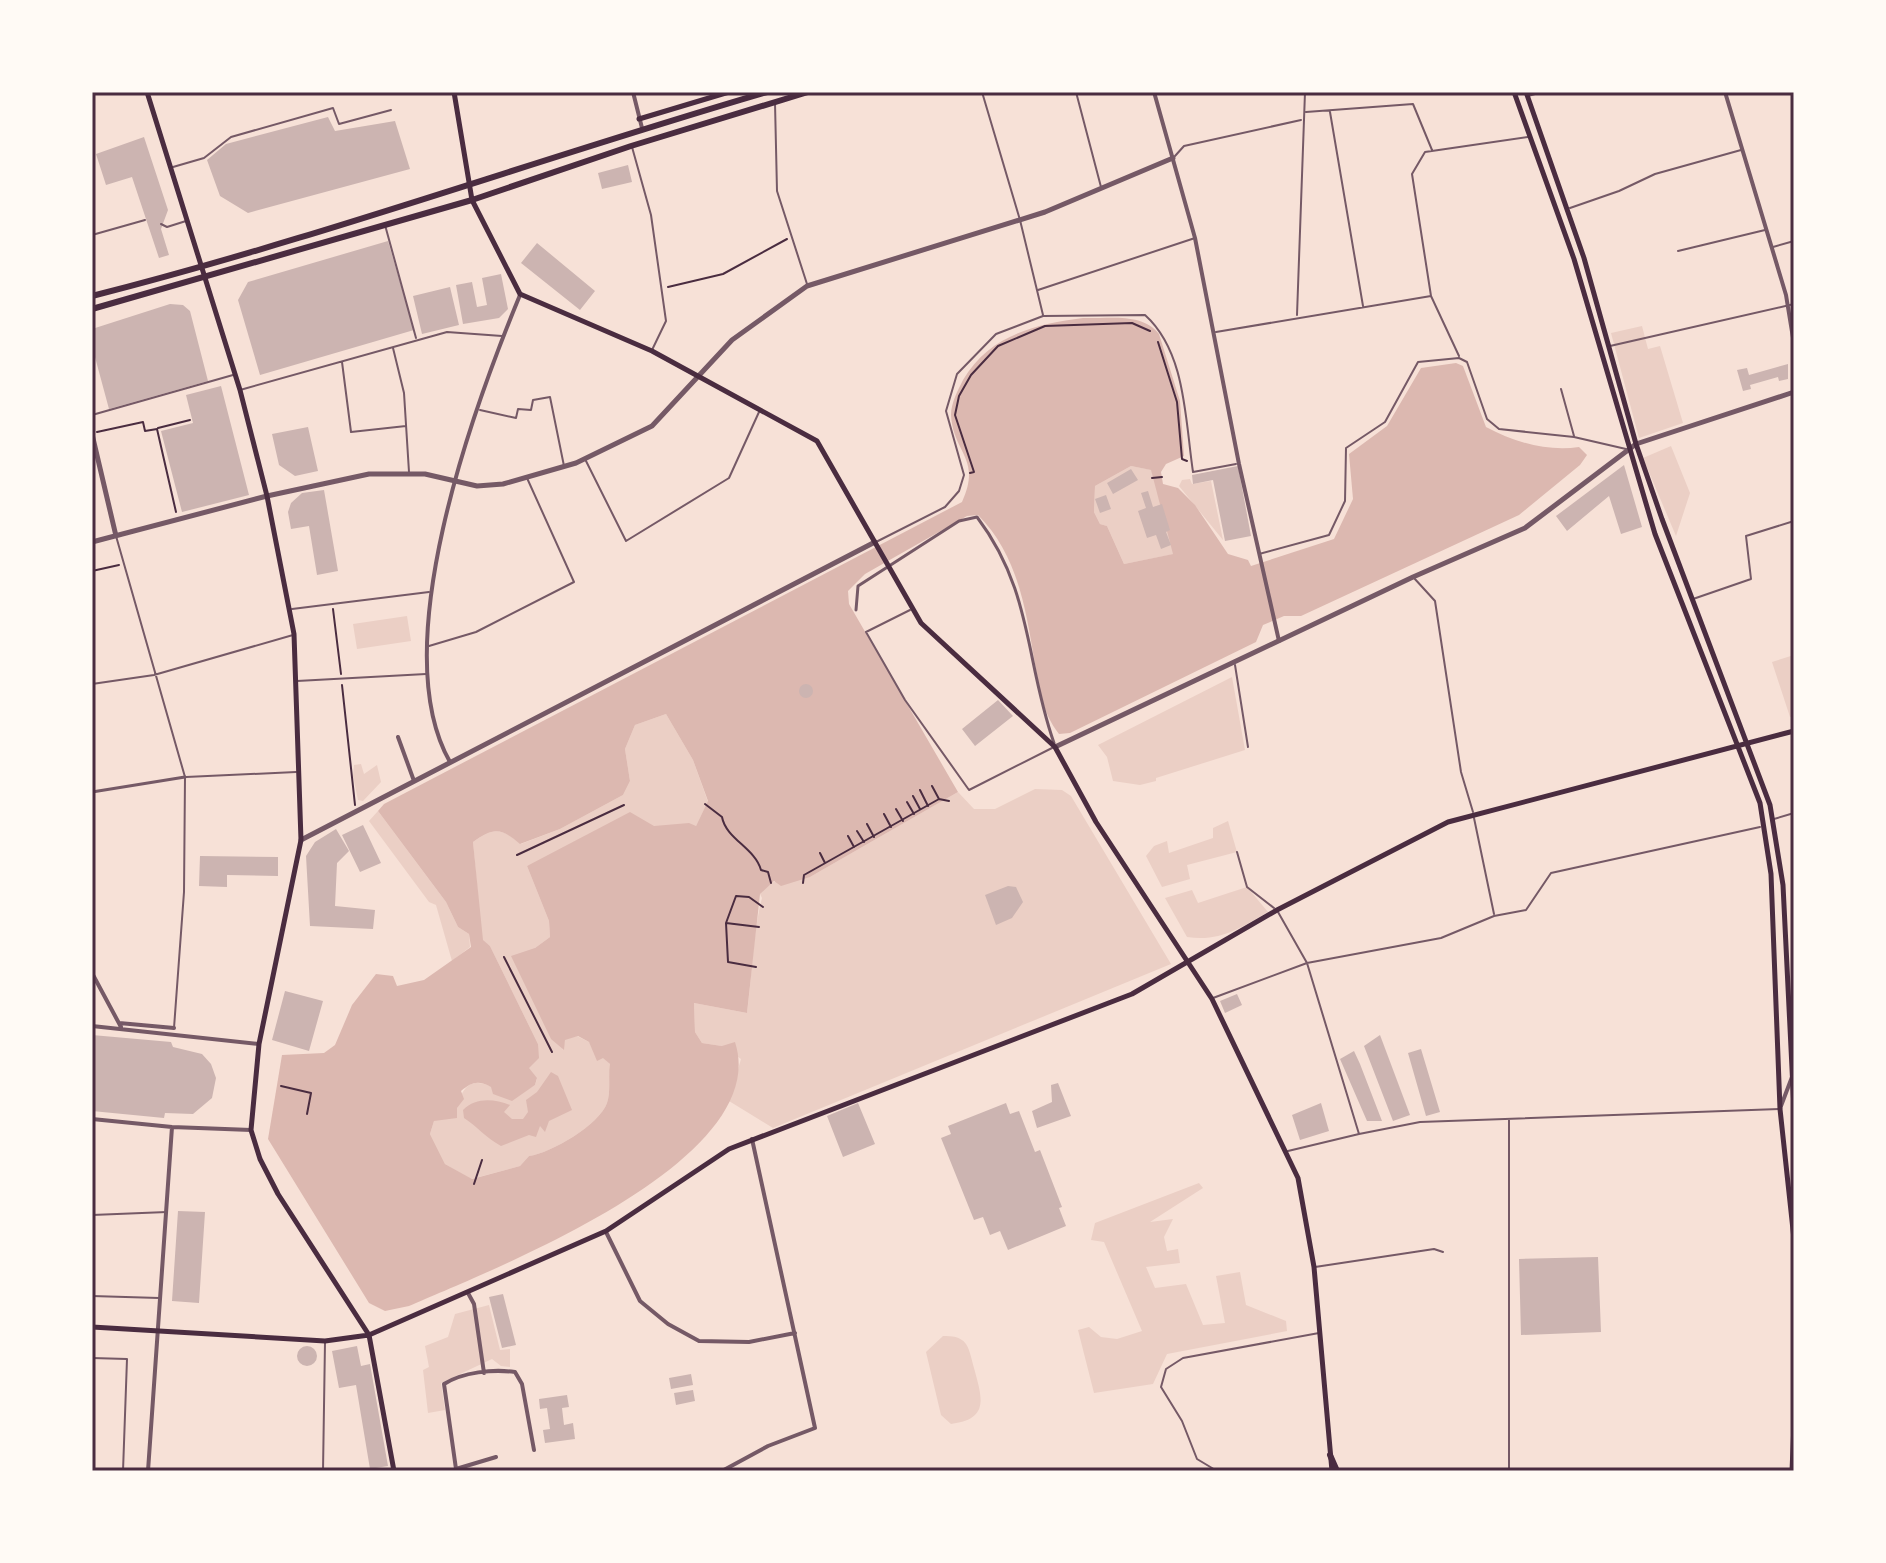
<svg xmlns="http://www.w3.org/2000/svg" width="1886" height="1563" font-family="'IBM Plex Serif',serif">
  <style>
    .green { fill: #ebcfc5 }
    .water { fill: #dcb8b0; fill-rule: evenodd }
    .building { fill: #ccb4b1 }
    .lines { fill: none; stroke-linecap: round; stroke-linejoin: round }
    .path { stroke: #4a2c40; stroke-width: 2 }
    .service { stroke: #755966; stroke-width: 2 }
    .pedestrian { stroke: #755966; stroke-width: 3 }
    .minor { stroke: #755966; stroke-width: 4 }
    .tertiary { stroke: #755966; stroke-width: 5 }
    .secondary { stroke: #4a2c40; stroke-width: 5 }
    .primary { stroke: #4a2c40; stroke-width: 6 }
    .trunk { stroke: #4a2c40; stroke-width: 6 }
    .neatline { fill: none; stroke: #4a2c40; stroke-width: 3 }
  </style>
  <rect width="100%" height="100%" fill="#f7e1d7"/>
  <path class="green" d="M1642,326l6,23 12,-3 23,77 -44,15 -28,-105z
    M1671,446l19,47 -14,43 -33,-78z
    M1131,466l21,4 22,84 -50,10 -17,-38 -7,-2 -6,-12 1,-26z
    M1190,479l2,5 19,-3 12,59 -44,-54 3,-6z
    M407,616l4,25 -54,8 -4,-25z
    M1794,655v61l-4,1 -18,-55z
    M1232,677l13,73 -89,28v3l-16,4 -27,-4 -6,-24 -9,-12z
    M666,714l27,46 15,42 -12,24h-42l-127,40 22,55 1,16 -15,11 28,102 2,-11 12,-3 12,6 22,23c-3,12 0,26 -4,38 -8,22 -56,50 -78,53l-9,10 -49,13 -26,-15 -15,-30 4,-13 23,-13c10,-41 30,-22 58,-11l20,-12 2,-6 -9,-11 10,-24 -48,-98 -8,-6 -9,-98c21,-15 28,-14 48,2l39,-15 63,-34 7,-14 -5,-32 10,-24z
    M361,764l3,10 13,-9 4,17 -18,19 -5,-1 -5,-24 1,-11z
    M1035,789l27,1 9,6 100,168 -398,164 -44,-27 12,-42 -19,-13 -20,-3 -7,-11 -1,-29 53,10c5,-36 6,-81 15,-115l-2,-4 8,-11 42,-6 148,-85 16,17h21z
    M378,811l68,91 12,25 11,7 1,13 -18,14 -16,-56 -7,-3 -60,-81z
    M1228,821l9,31 -50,13 3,14 -28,8 -16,-31 8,-10 13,-5 2,12 44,-15v-10z
    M1247,887l21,25c-28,16 -48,30 -81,25l-22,-39 27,-8 6,13z
    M1199,1183l4,5 -53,34 23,-3 -9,18 3,14 11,-2 2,14 -34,4 9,21 31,-4 17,41 22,-2 -9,-47 24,-4 6,33 40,16 1,10 -120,23 -14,30 -59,9 -16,-63 11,-3 12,10 16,2 25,-8 -38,-89 -13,-2 4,-17z
    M489,1305l11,45 10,-1v18l-9,-1 -9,-7 -51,24 4,27 -17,3 -5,-43 6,-3 -4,-21 23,-9 7,-23z
    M943,1336c9,0 17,0 23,8 4,6 6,17 8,24 8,30 16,51 -23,56l-10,-9 -15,-63z"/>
  <path class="water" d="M1083,318c25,1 59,-6 76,16l21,67 4,55 -18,8 -5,8 2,12 15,4 17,17 33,49 20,6 3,6 83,-27 19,-40 -4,-45 38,-28 34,-58 35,-5 7,3 23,61c28,15 62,25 93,20l8,8 -7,10 -61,50 -218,101h-17l-21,9 -7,17 -186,91 -11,1c-17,-22 -19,-44 -24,-70 -9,-54 -17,-109 -57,-149l-11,1 -102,58 -17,17 1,13 109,188 -148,85 -29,9 -7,-5 -14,13 -13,119 -53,-10 1,29 7,11 20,3 13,-4c39,120 -244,228 -326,264l-24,5 -16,-8 -101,-164 14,-84 42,-2 11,-8 17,-40 24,-31 17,2 4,10 27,-6 47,-33 -2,-13 -11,-7 -12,-25 -68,-91 6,-7 578,-302c20,-44 -9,-49 -11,-87 0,-12 7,-25 12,-35 26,-45 73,-56 120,-62zM1131,466l20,4 22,84 -49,10 -17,-38 -7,-2 -6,-12 1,-26zM666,714l27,46 15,41 -12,25 -7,-3 -35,3 -24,-14 -103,54 22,55 1,16 -15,11 -24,8 40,83 13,11 1,-10 13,-4 11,6 8,19 6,-3 7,6c-2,13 1,27 -3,39 -8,22 -56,50 -78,53l-9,10 -48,13 -27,-15 -15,-30 4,-13 23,-3v-10l7,-9 -3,-8c11,-9 17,-11 30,-4l2,7 19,7 23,-16 2,-7 -8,-10 10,-10 -1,-14 -48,-98 -7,-6 -10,-98c21,-15 28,-14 47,2l40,-15 63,-34 7,-14 -5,-32 10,-24z
    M551,1072l7,4 14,34 -23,11 -4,11 -5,-6 -4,11 -7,-2 -28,11c-15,-8 -23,-19 -37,-28l-1,-8c13,-13 31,-11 47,-5l-6,7 8,7h11l5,-7 -2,-12 11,-8z"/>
  <path class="building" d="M328,117l7,14 60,-10 15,48 -162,44 -28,-17 -13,-36 19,-16z
    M144,137l24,73 -7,19 8,26 -10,3 -27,-81 -26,8 -10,-31z
    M628,165l4,17 -30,7 -4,-16z
    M388,241l26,89 -154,45 -22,-75 10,-18z
    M537,243l58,48 -15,19 -59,-47z
    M501,274l7,35 -9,9 -36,6 -7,-39 16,-3 5,25 10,-2 -5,-27z
    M450,287l9,38 -37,9 -9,-38z
    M170,304l13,1 7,6 18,70 -99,28 -17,-63v-17z
    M1788,364v15l-9,2 -1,-4 -28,8 1,4 -8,2 -6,-21 10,-2 2,7z
    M221,386l28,109 -67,17 -21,-81 32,-8 -7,-28z
    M308,427l10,44 -23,5 -16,-11 -7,-31z
    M1624,465l18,62 -21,7 -12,-38 -42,35 -11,-15z
    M1238,466l13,70 -26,5 -12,-61 -20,4 -1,-9z
    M1131,469l7,11 -25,14 -6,-11z
    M324,490l14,81 -21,4 -8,-49 -18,3 -3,-17 3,-9 11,-10z
    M1148,491l5,16 9,-3 8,26 -4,2 5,13 -10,4 -5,-14 -9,3 -9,-27 8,-3 -5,-15z
    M1106,495l5,14 -11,4 -5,-14z
    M799 691a7 7 0 1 1 14 0a7 7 0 1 1-14 0Z
    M998,700l15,16 -38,30 -13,-17z
    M363,825l18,38 -21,9 -18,-37z
    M336,829l13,22 -12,12 -2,43 40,4 -2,19 -63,-3 -4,-70 9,-14z
    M200,856l78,1v19l-51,-1v12l-28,-1z
    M1008,886l8,1 7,15 -11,16 -16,7 -11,-30z
    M285,991l38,10 -14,50 -37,-11z
    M1237,994l5,11 -17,8 -5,-12z
    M92,1035l79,7 2,5 29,7 9,10 5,14 -4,20 -19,16 -28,-1 -1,5 -72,-7z
    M1380,1035l30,80 -17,6 -29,-75z
    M1421,1049l19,63 -14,4 -18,-63z
    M1354,1051l6,13 22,57h-15l-27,-62z
    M1058,1083l13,33 -34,12 -5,-17 20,-9 -1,-17z
    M858,1103l17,41 -32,13 -16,-41z
    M1006,1103l4,11 9,-3 16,41 5,-2 22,57 -3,1 7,18 -58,24 -8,-19 -10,4 -7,-18 -9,3 -33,-82 10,-4 -3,-8z
    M1321,1103l8,28 -29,9 -8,-25z
    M178,1211l27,1 -6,91 -27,-2z
    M1598,1257l3,75 -80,3 -2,-76z
    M503,1294l13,51 -14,3 -13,-51z
    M297 1356a10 10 0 1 1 20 0a10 10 0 1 1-20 0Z
    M357,1346l4,20 9,-2 18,102 -18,3 -14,-84 -17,3 -7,-37z
    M691,1374l2,11 -22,4 -2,-11z
    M693,1390l2,11 -19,4 -2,-12z
    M567,1395l2,12 -7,1 2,17 9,-2 2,16 -30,4 -2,-13 7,-1 -3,-21 -7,1 -1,-10z"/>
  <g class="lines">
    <path class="path" d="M668,287l55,-13 64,-35
      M1158,342l19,60 5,57 5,2
      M158,428l32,-8
      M97,432l46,-10 2,9 12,-2 19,83
      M970,473l4,-1 -19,-57 4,-19 12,-21 27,-29 47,-20 87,-3 18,8
      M1152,478l10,-1
      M92,571l27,-6
      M333,609l8,65
      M342,685l13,120
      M932,786l7,13
      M920,790l8,16
      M913,796l7,13
      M907,802l7,12
      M705,804l17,13c4,22 33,31 39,53l7,2 3,11
      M896,809l7,12
      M884,814l7,13
      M867,824l7,13
      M857,831l7,11
      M848,836l6,11
      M820,853l5,10
      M517,855l107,-50
      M803,883l1,-8 135,-76 10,2
      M726,923l33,4
      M504,957l48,95
      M756,967l-28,-5 -2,-39 10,-27 13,1 14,10
      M281,1086l30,7 -4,21
      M474,1184l8,-24"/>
    <path class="service" d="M982,92l38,128 23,95
      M1076,92l25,95
      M1528,96l14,-4
      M775,103l2,88 30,93
      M1306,112l107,-8 19,46
      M1330,112l33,194
      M632,147l19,68 15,106 -14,29
      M1175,156l9,-10 117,-26
      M173,167l31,-9 27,-21 102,-29 6,16 52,-14
      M1570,208l49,-17 36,-17 86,-24
      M161,224l6,3 19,-6
      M385,225l31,113
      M92,235l53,-15
      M1773,247l21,-6
      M1678,251l87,-21
      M1038,290l157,-52
      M1431,296l-19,-122 13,-22 103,-15
      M1297,315l8,-223
      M1216,332l215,-36 28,60
      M1610,346l184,-42
      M393,348l11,45 5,79
      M342,362l9,70 55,-6
      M1561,389l13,47
      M240,390l207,-58 55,4
      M480,410l36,8 2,-9 13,1 2,-10 17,-3 14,69
      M92,415l141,-40
      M585,459l41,82 103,-63 30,-66
      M116,536l69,241 -1,115 -10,136
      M876,542l69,-35 14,-16 5,-16 -18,-64 11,-37 39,-40 47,-18 102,-1c41,37 40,104 48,157l43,-8
      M1259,554l70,-19 16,-34 1,-53 39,-26 33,-60 41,-4 8,4 20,57 12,10 75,8 52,12
      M1414,578l21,23 26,171 12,40
      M1693,599l58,-20 -5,-43 48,-15
      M292,609l137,-17
      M910,610l-44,22 39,68 64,90 85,-43
      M429,646l47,-14 98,-50 -47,-104
      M1235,665l13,82
      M297,681l129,-7
      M92,684l62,-9 139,-40
      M186,777l110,-5
      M1474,818l20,96
      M1774,819l20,-6
      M1237,852l10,35 27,21
      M1278,912l29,51 52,171 -71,17
      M1213,998l94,-35 134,-25 53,-22 32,-6 25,-37 209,-46
      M1509,1120v351
      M1359,1134l61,-12 359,-13
      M92,1215l75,-3
      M1315,1267l119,-18 9,3
      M92,1296l67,2
      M92,1358l35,1 -4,112
      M323,1471l2,-129
      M1217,1471l-20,-12 -15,-38 -21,-34 5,-18 17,-11 136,-25"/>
    <path class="pedestrian" d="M856,610l2,-24 101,-65 18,-4c56,74 48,144 77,226
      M92,792l93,-15"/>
    <path class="minor" d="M633,92l9,36
      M1154,92l41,146 44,226 40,177
      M1725,92l61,203 8,49
      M398,737l16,44
      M450,762c-65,-114 23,-353 70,-467
      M92,973l29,54
      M119,1023l55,5
      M92,1026l167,18
      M1781,1106l11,-29
      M92,1119l80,8 79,3
      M606,1232l34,69 28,23 31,17 50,1 46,-9
      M468,1293l6,11 10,69
      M496,1457l-40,12 -12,-85c19,-12 49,-15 71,-12l7,12 12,66
      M148,1471l24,-344
      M722,1471l46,-25 47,-18 -63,-289"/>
    <path class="tertiary" d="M92,434l24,102
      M92,542l175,-46 102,-22h56l52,12 26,-2 73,-21 76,-37 80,-86 75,-54 238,-74 128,-54
      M1055,747l358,-170 112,-49 111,-84 158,-52
      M301,840l574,-298"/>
    <path class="secondary" d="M147,92l93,298 27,106 27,138 7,206 -42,204 -8,86 9,29 18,35 91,141 25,136
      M454,92l18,108 48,94 132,57 165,90 104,182 134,124 41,75 116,177 86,179 16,89 18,204
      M1514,92l60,167 81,275 105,269 11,71 9,235 14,130
      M1526,92l58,166 52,186 26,75 108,286 13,80 11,224
      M639,119l90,-27
      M92,1327l233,14 44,-6 237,-104 123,-82 403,-155 145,-84 171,-88 346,-91
      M1792,1471l2,-47"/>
    <path class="primary" d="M92,296c228,-58 449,-138 675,-204
      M92,309l380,-109 159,-54 177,-54"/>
    <path class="trunk" d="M1330,1455l7,16"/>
  </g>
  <rect width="1886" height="1563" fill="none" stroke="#fffaf5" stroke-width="188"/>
  <rect x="94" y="94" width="1698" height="1375" class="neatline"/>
</svg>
